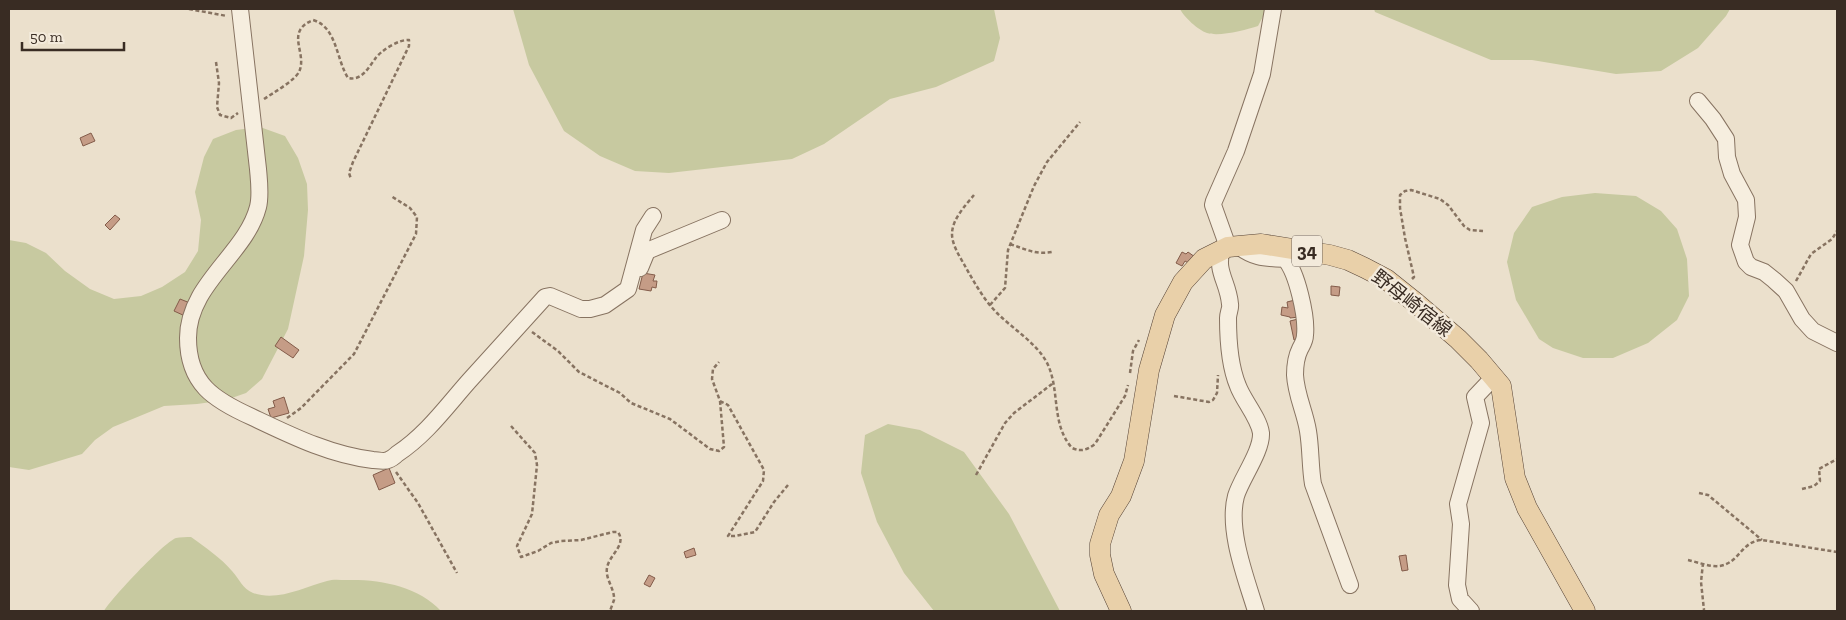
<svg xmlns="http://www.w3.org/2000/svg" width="1846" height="620" font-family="'Zilla Slab','Noto Sans JP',serif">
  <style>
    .green { fill: #c7c9a0 }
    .building { fill: #c59c86; stroke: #835c4a }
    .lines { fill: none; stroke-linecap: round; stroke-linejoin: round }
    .minor-casing { stroke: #877361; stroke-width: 18 }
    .major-casing { stroke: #554235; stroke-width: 21 }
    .path { stroke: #877361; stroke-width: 2.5; stroke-dasharray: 4 2.5; stroke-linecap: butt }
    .minor { stroke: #f6eedf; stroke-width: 16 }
    .major { stroke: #e9d0a9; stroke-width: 20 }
    .labels { text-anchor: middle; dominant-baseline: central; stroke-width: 5; stroke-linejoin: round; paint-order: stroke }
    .shield { fill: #f3eadb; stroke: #71655a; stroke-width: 1 }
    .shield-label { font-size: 18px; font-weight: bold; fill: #392c23 }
    .street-label { font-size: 19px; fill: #392c23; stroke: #f3eadb }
  </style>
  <rect width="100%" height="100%" fill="#ebe0cc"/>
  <path class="green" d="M513,9h481l6,29 -6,23 -58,26 -46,12 -66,45 -32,15 -123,14 -34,-2 -35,-15 -36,-25 -35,-66z
    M1180,9h87l-9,17c-12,4 -39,11 -51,7 -9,-3 -23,-16 -27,-24z
    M1374,9h356l-4,7 -28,32 -37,23 -45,3 -84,-14h-41l-116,-48z
    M260,127l25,9 13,22 9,26 1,26 -4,46 -16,73 -26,50 -16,14 -20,7 -29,4 -33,2 -29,12 -22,9 -18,13 -13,14 -53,16 -20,-3v-227l17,3 20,10 19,18 25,18 24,10 27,-3 21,-9 23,-15 13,-21 3,-31 -6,-28 9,-35 9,-18 23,-9z
    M1595,193l41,3 25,15 16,18 10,30 2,37 -12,24 -29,23 -35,15h-30l-30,-10 -14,-9 -23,-39 -9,-38 7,-29 18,-26 30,-10z
    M888,424l32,6 44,22 45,62 51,97h-126l-30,-38 -27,-51 -16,-49 4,-38z
    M191,537c14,10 30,21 41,34 8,9 10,17 21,22 24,9 51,-6 74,-12 6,-2 13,-1 19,-1 34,-1 72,6 95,31h-337c7,-12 59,-68 72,-73 4,-1 11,-1 15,-1z"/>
  <path class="building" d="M91,133l4,8 -12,5 -3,-8z
    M115,215l5,4 -10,11 -5,-5z
    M1182,252l4,2 2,-2 7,5 -5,7 -5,-3 -3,5 -6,-3z
    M643,273l12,2 -2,6h4l-1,7 -4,-1 -1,4 -12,-2z
    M1331,286l9,1 -1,9 -8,-1z
    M180,299l10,4 -5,13 -11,-5z
    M1295,300l4,17 -9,1v-1l-9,-2 1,-8 6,1 -1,-6z
    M1298,319l4,19 -8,2 -4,-19z
    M281,337l18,13 -6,8 -18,-12z
    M284,397l5,16 -18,5 -3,-9 7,-2 -2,-6z
    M389,468l6,15 -16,7 -6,-15z
    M694,548l2,7 -10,3 -2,-6z
    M1406,555l2,15 -6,1 -3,-15z
    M649,575l6,3 -5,9 -6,-3z"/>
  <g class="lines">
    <g class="minor-casing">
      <path id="minor" d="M240,9l18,160c1,12 3,26 0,38 -12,47 -70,77 -70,131 0,46 26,62 64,79 38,18 78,38 121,43 4,0 11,2 15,0 3,-1 7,-4 9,-6 29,-19 49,-47 72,-73 25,-28 51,-56 76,-84l5,-1 31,13h9l15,-4 23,-16 16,-59 9,-14
        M1698,101l15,18 13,20 1,18 5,17 14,26 1,17 -7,28 6,17 5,5 13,5 10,8 12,11 16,28 11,12 24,12
        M1237,245c16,13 27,13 48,14 12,13 22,58 20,76 0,6 -3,10 -5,14 -4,8 -5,18 -5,26 1,20 10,37 13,56 3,18 2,35 5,53l37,101
        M1228,247l-15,-42 1,-4 22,-50 26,-77 11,-65
        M1222,249c-7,23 6,32 8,55 1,4 -2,9 -2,14 0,20 2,49 10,68 5,14 21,32 23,47 1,18 -20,46 -25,63 -9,34 10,82 20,115
        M640,268l7,-17 75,-31
        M1471,611l-11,-12 -3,-14 4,-61 -3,-20 23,-81 -6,-26 19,-20"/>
    </g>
    <g class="major-casing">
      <path id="major" d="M1121,611l-17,-37 -4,-19v-11l9,-29 12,-19 13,-35 15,-91 16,-55 18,-33 21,-23 24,-12 33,-3 69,11 18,5 17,8 21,11 30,24 42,36 21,21 22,26 14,92 12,30 58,103"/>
    </g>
    <path class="path" d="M189,9l38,7
      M216,62l3,21 -2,24 3,8 11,3 7,-5
      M264,99c9,-6 30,-18 35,-27 9,-19 -15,-40 14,-52 24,7 23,39 35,58 14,3 20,-10 27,-19 5,-8 24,-20 34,-19v6l-56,116 -4,11 2,6
      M974,195c-8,10 -22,24 -22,39 0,11 8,23 13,32 9,16 19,34 32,47 16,16 38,29 49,48 15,27 4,62 26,87 9,4 15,2 23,-4l30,-48 3,-11
      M1010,244c15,5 26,11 42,8
      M1412,279l2,-2 -9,-39 -5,-30v-13l5,-4 6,-1 29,9 8,6 16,21 6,4 13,1
      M1796,281l15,-27 21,-15 5,-8
      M990,305l15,-17 3,-38 26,-64 13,-24 33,-40
      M532,332l26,19 21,21 41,21 11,10 39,16 40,30 9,2 5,-4 -4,-46 -8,-22 1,-10 6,-7
      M1130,373l3,-22 6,-11
      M1174,396l35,6 4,-2 4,-7 1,-18
      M720,401l8,4 36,65 -1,11 -35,55h7l20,-4 19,-30 14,-17
      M287,418l14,-10 53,-54 62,-120 1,-17 -7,-9 -19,-12
      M511,426l24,27 2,12 -5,49 -15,32 4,11 17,-6 13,-8 10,-2 20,-1 32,-8h5c9,13 -9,23 -11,36 -2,11 8,21 7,32 -1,3 -3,8 -4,11
      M396,472l22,31 39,70
      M976,475l29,-52 9,-10 38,-29
      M1802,489l12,-3 6,-5 -1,-12 18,-10
      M1699,493l9,2 54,45
      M1688,560c9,2 22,7 31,6 20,-2 22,-25 43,-26l75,12
      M1703,563l-2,19 3,28"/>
    <use href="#minor" class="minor"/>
    <use href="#major" class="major"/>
  </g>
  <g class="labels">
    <rect class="shield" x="1292" y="235.5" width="30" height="31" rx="4"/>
    <g class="shield-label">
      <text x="1307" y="251">34</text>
    </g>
    <g class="street-label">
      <text transform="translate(1412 303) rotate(38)">野母崎宿線</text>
    </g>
  </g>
  <rect width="1846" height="620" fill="none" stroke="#392c23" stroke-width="20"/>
  <path d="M22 42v8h102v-8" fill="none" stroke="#392c23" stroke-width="2.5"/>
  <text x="30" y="42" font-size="15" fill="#392c23" stroke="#f3eadb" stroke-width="4" paint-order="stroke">50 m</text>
</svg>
